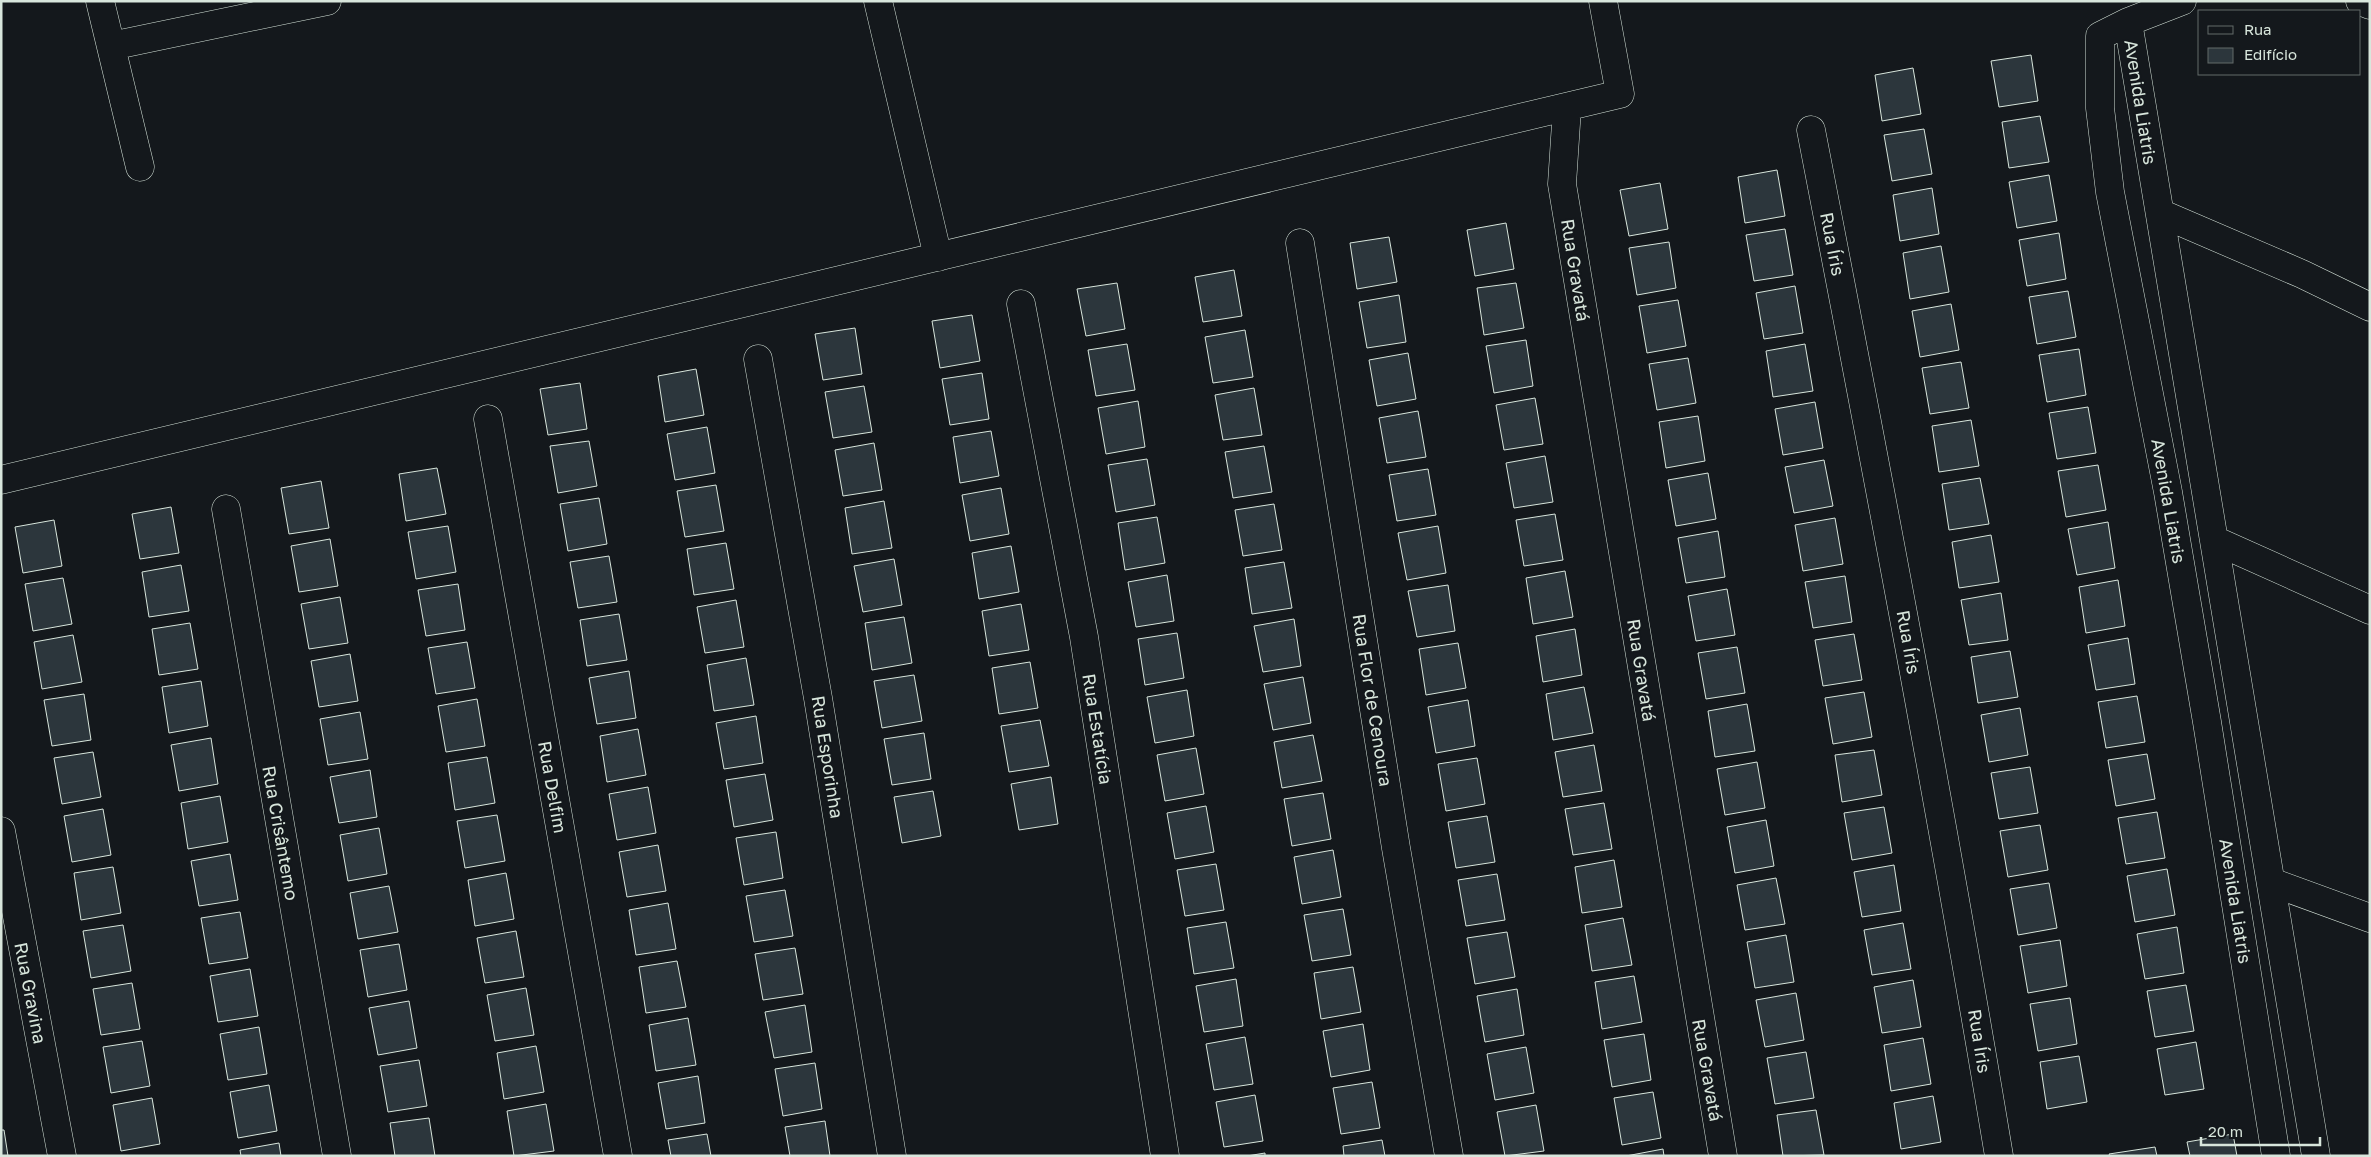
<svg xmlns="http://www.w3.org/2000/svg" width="2371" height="1157" font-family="'Golos Text',sans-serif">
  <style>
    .building { fill: #2c363c; stroke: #d8e6dc }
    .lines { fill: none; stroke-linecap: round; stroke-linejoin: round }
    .minor-casing { stroke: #d8e6dc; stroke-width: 29 }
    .minor { stroke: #14181c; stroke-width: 28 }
    .labels { text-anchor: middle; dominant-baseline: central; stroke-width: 4; stroke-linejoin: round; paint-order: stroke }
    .street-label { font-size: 18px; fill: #d8e6dc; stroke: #14181c }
  </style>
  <rect width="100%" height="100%" fill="#14181c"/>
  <path class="building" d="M2031,55l7,46 -39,6 -8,-46z
    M1913,68l8,46 -39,7 -7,-46z
    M2040,116l9,46 -40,6 -7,-46z
    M1924,129l8,45 -40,7 -8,-46z
    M1777,170l8,46 -40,7 -7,-46z
    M2049,175l8,46 -40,7 -8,-46z
    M1660,183l8,46 -39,7 -9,-46z
    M1932,188l7,46 -39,7 -7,-46z
    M1506,223l8,46 -39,7 -8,-46z
    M1785,229l8,46 -39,6 -8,-46z
    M2059,233l7,46 -39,7 -8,-46z
    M1389,237l8,45 -40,7 -7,-46z
    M1669,242l7,46 -39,7 -8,-47z
    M1941,246l8,46 -39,7 -7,-46z
    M1234,270l8,46 -39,6 -8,-45z
    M1117,283l8,46 -39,7 -9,-47z
    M1516,283l8,45 -40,7 -7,-47z
    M1795,286l8,47 -39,6 -8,-46z
    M2068,291l8,46 -39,7 -8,-47z
    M1399,295l7,47 -39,6 -8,-46z
    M1678,300l8,46 -39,7 -8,-47z
    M1951,304l8,46 -39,7 -8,-46z
    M972,315l8,46 -40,7 -8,-47z
    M855,328l7,46 -39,6 -8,-46z
    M1245,330l8,47 -40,6 -8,-46z
    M1526,340l7,46 -39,7 -8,-47z
    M1127,344l8,46 -39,6 -8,-46z
    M1805,344l8,47 -40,6 -7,-46z
    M2079,349l7,46 -39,7 -8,-47z
    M1408,353l8,46 -39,7 -8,-46z
    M1688,358l8,45 -39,7 -8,-46z
    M1961,362l8,46 -39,6 -8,-46z
    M696,369l8,46 -39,7 -7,-46z
    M982,373l7,46 -39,6 -8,-46z
    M580,383l7,46 -39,6 -8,-46z
    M864,386l8,46 -39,6 -8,-46z
    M1254,388l8,47 -39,5 -8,-45z
    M1535,398l8,46 -39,6 -8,-45z
    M1138,401l7,46 -39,7 -8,-46z
    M1815,402l8,46 -40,7 -8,-46z
    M2088,407l8,46 -39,6 -8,-46z
    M1418,411l8,46 -39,6 -8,-45z
    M1698,416l7,45 -39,7 -7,-46z
    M1971,420l8,46 -40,6 -7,-46z
    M707,427l8,46 -40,7 -8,-46z
    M991,431l8,45 -39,7 -7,-46z
    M589,441l8,45 -39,7 -8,-47z
    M874,443l8,47 -39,6 -8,-46z
    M1264,446l8,46 -39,6 -8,-46z
    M1545,456l8,46 -39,6 -8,-45z
    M1147,459l8,46 -39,7 -8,-47z
    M1824,460l9,46 -39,7 -9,-46z
    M2098,465l8,45 -40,7 -8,-46z
    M437,468l9,46 -40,7 -7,-47z
    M1428,469l8,46 -39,6 -8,-46z
    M1708,473l8,46 -40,7 -8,-46z
    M1980,478l9,46 -40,6 -7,-46z
    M321,481l8,47 -40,6 -8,-46z
    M716,485l8,46 -39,6 -8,-46z
    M1001,488l8,46 -39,7 -8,-46z
    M599,498l8,46 -39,7 -8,-47z
    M884,501l8,47 -40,6 -7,-46z
    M1274,504l8,46 -39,6 -8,-46z
    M171,507l8,46 -39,6 -8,-45z
    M1555,514l8,46 -39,6 -8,-46z
    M1157,517l8,46 -40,7 -7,-47z
    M1835,518l8,46 -40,7 -8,-46z
    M54,520l8,46 -39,7 -8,-46z
    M2108,522l7,46 -38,7 -9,-46z
    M448,526l8,46 -40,7 -8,-47z
    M1438,526l8,47 -39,7 -9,-47z
    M1718,531l7,46 -39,6 -8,-45z
    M1991,535l8,47 -40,6 -7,-46z
    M330,539l8,47 -39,6 -8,-46z
    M726,543l8,46 -40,6 -7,-46z
    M1011,546l8,46 -40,7 -7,-46z
    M609,556l8,46 -39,6 -8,-46z
    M894,559l8,46 -39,7 -9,-46z
    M1284,562l8,46 -40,6 -7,-46z
    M181,565l8,46 -40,6 -7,-45z
    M1565,571l8,46 -40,7 -7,-46z
    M1167,575l7,46 -38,6 -8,-45z
    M1845,576l7,46 -39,6 -8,-46z
    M63,578l9,46 -39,7 -8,-47z
    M2118,580l7,46 -39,7 -7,-46z
    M458,584l7,46 -39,6 -8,-46z
    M1448,585l7,46 -38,6 -9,-46z
    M1727,589l8,46 -39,6 -8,-45z
    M2001,593l7,47 -39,5 -8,-45z
    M340,597l8,46 -39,6 -8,-45z
    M736,600l8,47 -39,6 -8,-46z
    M1021,604l8,46 -40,6 -7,-45z
    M619,614l8,46 -40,6 -7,-46z
    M904,617l8,46 -40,7 -7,-47z
    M1294,619l7,47 -38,6 -9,-46z
    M190,623l8,46 -39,6 -7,-46z
    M1575,629l7,46 -39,7 -7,-46z
    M1177,633l7,45 -39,7 -7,-46z
    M1854,634l8,46 -39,6 -8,-46z
    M73,635l9,47 -40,7 -8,-47z
    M2128,638l7,46 -39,6 -8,-45z
    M467,642l8,46 -39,6 -8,-46z
    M1458,643l8,45 -40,7 -7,-46z
    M1737,647l8,46 -39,6 -8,-46z
    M2010,651l8,46 -40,6 -7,-46z
    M350,654l8,47 -39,6 -8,-46z
    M746,658l8,47 -40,6 -7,-46z
    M1030,662l8,46 -39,6 -7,-46z
    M629,671l7,47 -39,6 -8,-46z
    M914,675l8,46 -40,7 -8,-47z
    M1303,677l8,46 -38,7 -9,-46z
    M201,681l7,45 -39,7 -7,-46z
    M1584,687l9,46 -40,7 -7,-46z
    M1187,690l7,46 -39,7 -8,-46z
    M1864,692l8,45 -39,7 -8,-46z
    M84,694l7,46 -39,6 -8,-46z
    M2137,696l8,46 -39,6 -8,-46z
    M477,699l8,47 -39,6 -8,-46z
    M1468,700l7,46 -39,7 -8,-46z
    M1747,704l8,47 -40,6 -7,-46z
    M2020,708l8,47 -39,7 -8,-47z
    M360,712l8,47 -40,6 -8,-46z
    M756,716l7,47 -39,6 -8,-46z
    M1040,720l9,46 -40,6 -8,-46z
    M638,729l8,46 -39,7 -7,-46z
    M924,733l7,46 -39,6 -8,-46z
    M1313,735l9,46 -40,7 -8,-46z
    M211,738l7,46 -39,7 -8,-46z
    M1594,745l8,46 -39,6 -8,-45z
    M1196,748l8,46 -39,7 -8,-46z
    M1874,750l8,45 -40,7 -7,-47z
    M93,752l8,45 -39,7 -8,-46z
    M2147,754l8,45 -39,7 -8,-46z
    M487,757l8,46 -40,7 -7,-47z
    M1477,758l8,46 -39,7 -8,-47z
    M1757,762l8,46 -40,7 -8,-46z
    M2030,767l8,46 -39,6 -8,-46z
    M370,770l7,47 -38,6 -9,-46z
    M765,774l8,46 -39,7 -8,-47z
    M1051,777l7,47 -39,6 -8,-46z
    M648,787l8,46 -39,7 -8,-46z
    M933,791l8,45 -39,7 -8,-46z
    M1323,793l8,46 -39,7 -8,-47z
    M220,796l8,46 -40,7 -7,-46z
    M1604,803l8,46 -39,6 -8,-46z
    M1206,806l8,46 -39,7 -8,-46z
    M1884,807l8,46 -40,7 -8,-47z
    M103,809l8,46 -39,7 -8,-46z
    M2157,812l8,46 -39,6 -8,-46z
    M497,815l8,46 -40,7 -8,-47z
    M1487,816l8,46 -39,6 -8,-46z
    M1766,820l8,46 -39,7 -8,-46z
    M2040,825l8,45 -40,7 -8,-46z
    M379,828l8,46 -39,7 -8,-46z
    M776,832l7,46 -39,7 -8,-47z
    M658,845l8,46 -39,6 -8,-45z
    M1333,850l8,47 -39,7 -8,-47z
    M230,854l8,46 -39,6 -8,-45z
    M1614,860l8,47 -40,6 -7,-46z
    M1216,864l8,46 -39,6 -8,-46z
    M1894,865l7,46 -39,6 -8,-45z
    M113,867l8,46 -40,7 -7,-47z
    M2167,869l8,46 -40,7 -8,-46z
    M506,873l8,46 -39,7 -7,-46z
    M1497,874l8,46 -39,6 -8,-46z
    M1776,878l9,46 -40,6 -8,-45z
    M2049,883l8,45 -39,7 -8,-46z
    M389,886l9,46 -40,7 -8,-46z
    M785,890l8,46 -39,6 -8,-46z
    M668,903l8,46 -40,6 -7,-45z
    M1343,909l8,46 -39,6 -8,-46z
    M240,912l8,46 -39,6 -8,-46z
    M1623,918l9,47 -40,6 -7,-46z
    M1226,922l8,46 -40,6 -7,-46z
    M1903,923l8,46 -39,6 -8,-45z
    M123,925l8,46 -40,7 -8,-47z
    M2177,927l7,46 -39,6 -8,-45z
    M516,931l8,46 -39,6 -8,-45z
    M1507,932l8,45 -40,7 -8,-46z
    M1786,935l8,47 -39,6 -8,-46z
    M2060,940l7,46 -39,7 -8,-47z
    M399,944l8,46 -39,7 -8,-47z
    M795,948l8,46 -40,6 -8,-46z
    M677,961l9,46 -40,6 -7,-46z
    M1353,967l8,45 -40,7 -7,-46z
    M250,969l8,47 -40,6 -8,-46z
    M1634,976l8,46 -40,7 -7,-47z
    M1236,979l7,47 -39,6 -8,-46z
    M1913,980l8,47 -39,6 -8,-46z
    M132,983l8,46 -39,6 -8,-46z
    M2186,985l8,46 -39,6 -8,-46z
    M526,988l8,47 -39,6 -8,-46z
    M1517,989l7,46 -39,7 -8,-46z
    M1796,993l8,47 -39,7 -9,-47z
    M2070,998l7,46 -39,7 -8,-47z
    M409,1001l8,47 -39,7 -9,-47z
    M805,1005l7,47 -38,6 -9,-46z
    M688,1018l8,47 -40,6 -7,-46z
    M1363,1024l7,46 -39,7 -8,-46z
    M259,1027l8,47 -39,6 -8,-46z
    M1644,1034l7,46 -39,7 -8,-47z
    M1245,1037l8,47 -39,6 -8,-46z
    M1923,1038l8,46 -40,7 -7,-46z
    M142,1041l8,45 -39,7 -8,-46z
    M2196,1042l8,47 -39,6 -8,-46z
    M536,1046l8,46 -40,7 -7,-46z
    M1526,1047l8,46 -39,7 -8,-46z
    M1806,1052l8,46 -39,6 -8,-46z
    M2079,1056l8,46 -40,7 -7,-47z
    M419,1060l8,46 -39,6 -8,-46z
    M815,1063l7,46 -39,7 -8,-47z
    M698,1076l7,47 -39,6 -8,-46z
    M1372,1082l8,46 -39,6 -8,-46z
    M269,1085l8,46 -39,7 -8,-46z
    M1653,1092l8,46 -39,7 -8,-47z
    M1255,1095l8,46 -39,6 -8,-45z
    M1933,1096l8,46 -40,7 -7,-46z
    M152,1098l8,46 -39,7 -8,-46z
    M546,1104l8,47 -40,5 -7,-45z
    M1536,1105l8,46 -39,5 -8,-44z
    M1816,1110l8,45 -41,1 -6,-41z
    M429,1118l6,38h-40l-5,-33z
    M825,1121l5,35h-40l-5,-29z
    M1,1130h3l4,26h-7z
    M707,1134l4,22h-40l-3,-16z
    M2233,1134l4,22h-47l-3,-14z
    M1382,1140l3,16h-41l-1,-10z
    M279,1143l2,13h-40l-1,-6z
    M2155,1147l2,9h-47l-1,-2z
    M1663,1149l1,7h-38z
    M1265,1153v3h-18z"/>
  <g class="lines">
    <g class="minor-casing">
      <path id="minor" d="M100,1l40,166
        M878,1l60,256
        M2182,1l-54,21 -28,14v72l10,84 58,300 39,230 69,434
        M2360,1l10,4
        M2128,22l188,1134
        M111,46l216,-45
        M1567,108l-5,76 161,972
        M1811,130c66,341 131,683 188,1026
        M2160,213l142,61 68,33
        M1300,243l96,605 53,308
        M1021,304l63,333 81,519
        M758,359l60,339 74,458
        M488,419l130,737
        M1,480l1619,-386 -17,-93
        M226,509l111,647
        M2214,540l156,70
        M1,831l61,325
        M2271,882l99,36"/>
    </g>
    <use href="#minor" class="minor"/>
  </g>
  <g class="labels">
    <g class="street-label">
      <text transform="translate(2141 102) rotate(81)">Avenida Liatris</text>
      <text transform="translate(1833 244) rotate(79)">Rua Íris</text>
      <text transform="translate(1576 270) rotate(81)">Rua Gravatá</text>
      <text transform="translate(2169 501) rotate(80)">Avenida Liatris</text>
      <text transform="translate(1909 642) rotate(80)">Rua Íris</text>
      <text transform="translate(1642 670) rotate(81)">Rua Gravatá</text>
      <text transform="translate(1373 700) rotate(81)">Rua Flor de Cenoura</text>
      <text transform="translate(1098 729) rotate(81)">Rua Estatícia</text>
      <text transform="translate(828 757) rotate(81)">Rua Esporinha</text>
      <text transform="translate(553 787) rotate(80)">Rua Delfim</text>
      <text transform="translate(281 833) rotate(80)">Rua Crisântemo</text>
      <text transform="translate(2236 901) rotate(81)">Avenida Liatris</text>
      <text transform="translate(31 993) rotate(79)">Rua Gravina</text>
      <text transform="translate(1980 1041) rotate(81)">Rua Íris</text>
      <text transform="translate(1708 1070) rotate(80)">Rua Gravatá</text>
    </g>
  </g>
  <rect width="2371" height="1157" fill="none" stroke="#d8e6dc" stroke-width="5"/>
  <rect x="2198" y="10" width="162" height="65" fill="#14181c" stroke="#626a69"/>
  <rect x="2208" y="26" width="25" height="8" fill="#14181c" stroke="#626a69"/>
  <text x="2244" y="35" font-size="15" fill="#d8e6dc">Rua</text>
  <rect x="2208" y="48" width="25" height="15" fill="#2c363c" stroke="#626a69"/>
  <text x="2244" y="60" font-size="15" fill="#d8e6dc">Edifício</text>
  <path d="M2201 1137v8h119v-8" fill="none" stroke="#d8e6dc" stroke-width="2.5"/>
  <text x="2208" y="1137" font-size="15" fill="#d8e6dc" stroke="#14181c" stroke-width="4" paint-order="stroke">20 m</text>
</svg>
